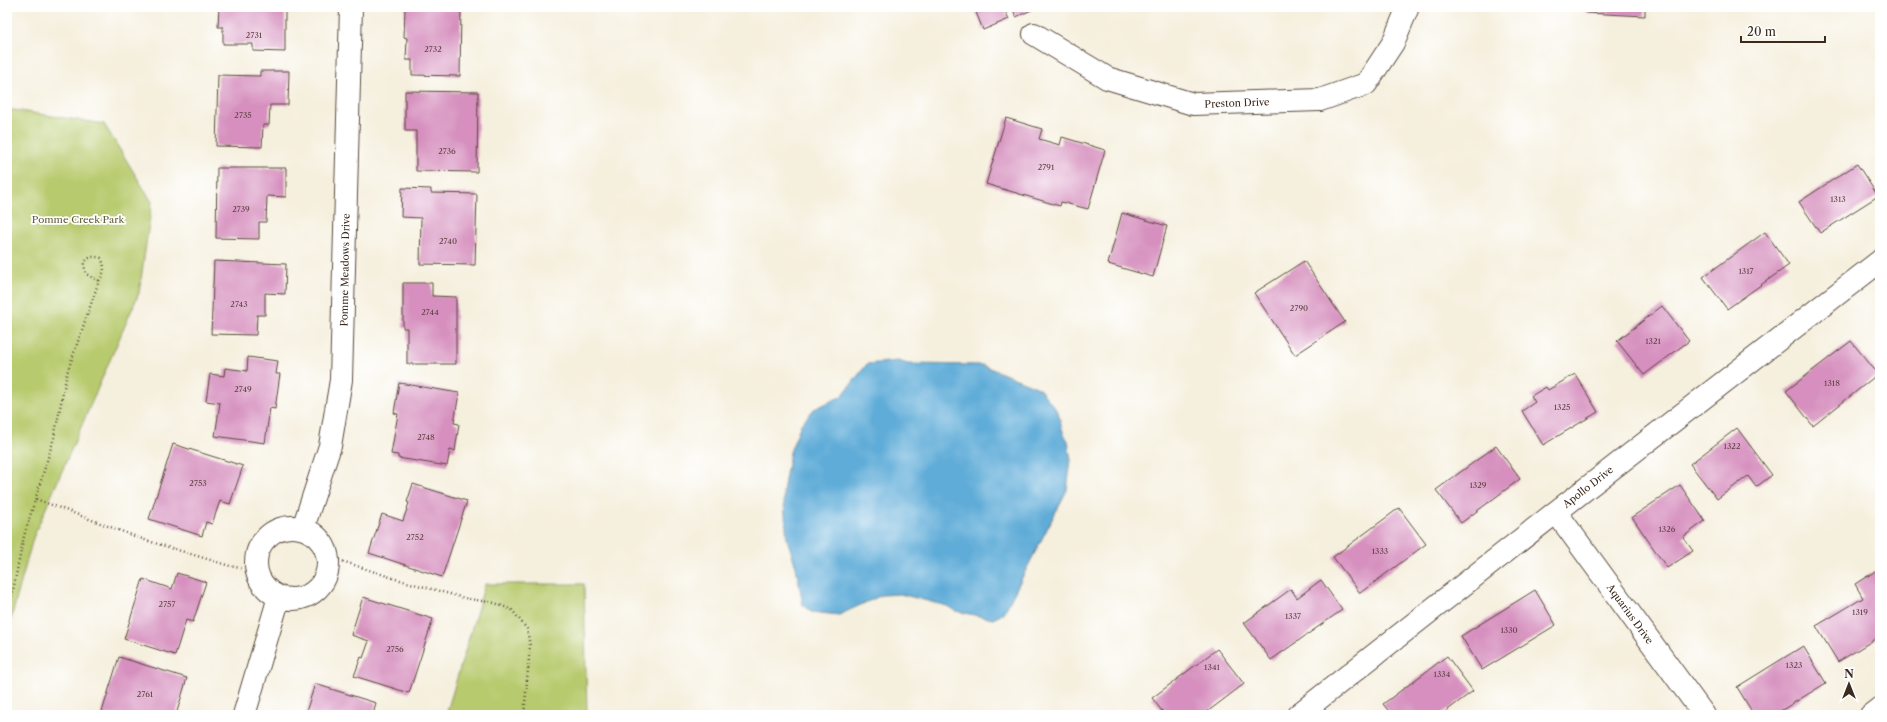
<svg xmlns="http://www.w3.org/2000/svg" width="1887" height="722" font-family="'Libre Caslon Text',serif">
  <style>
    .green { fill: #b7ca6d; stroke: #797a46 }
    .water { fill: #5eacd8; stroke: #4c6b7b }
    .building { fill: #d68fbe }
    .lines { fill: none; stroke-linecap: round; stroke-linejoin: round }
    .street-casing { stroke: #57483b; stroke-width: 24 }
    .path { stroke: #57483b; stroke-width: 2.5; stroke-dasharray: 1 3; stroke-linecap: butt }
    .street { stroke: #fff; stroke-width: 22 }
    .labels { text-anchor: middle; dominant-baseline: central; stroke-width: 3.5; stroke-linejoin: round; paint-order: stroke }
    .number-label { font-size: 8px; fill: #624346 }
    .street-label { font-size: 10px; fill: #3b2a1e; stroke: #fff }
    .park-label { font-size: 10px; fill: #605a36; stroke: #fff }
  </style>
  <rect width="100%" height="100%" fill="#fff"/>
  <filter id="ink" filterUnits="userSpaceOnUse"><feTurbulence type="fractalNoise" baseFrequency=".025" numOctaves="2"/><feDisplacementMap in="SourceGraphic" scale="8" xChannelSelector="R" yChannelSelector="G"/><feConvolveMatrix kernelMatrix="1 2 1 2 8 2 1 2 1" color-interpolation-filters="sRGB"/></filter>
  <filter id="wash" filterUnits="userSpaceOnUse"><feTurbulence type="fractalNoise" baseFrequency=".012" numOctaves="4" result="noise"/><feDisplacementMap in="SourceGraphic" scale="16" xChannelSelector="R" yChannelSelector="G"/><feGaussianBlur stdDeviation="0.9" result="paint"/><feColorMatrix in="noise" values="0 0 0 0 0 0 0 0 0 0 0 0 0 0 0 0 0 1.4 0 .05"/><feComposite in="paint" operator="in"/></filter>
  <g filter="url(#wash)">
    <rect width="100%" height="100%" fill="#f5efdd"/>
    <path class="green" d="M7,109l97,15 48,78 -13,91 -106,245 -26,96z
      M485,584h99l3,131h-141z"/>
    <path class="water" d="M898,361l10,3 74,1 57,23 19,24 5,20 5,9 3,19 -4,30 -60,117 -6,8 -8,4 -38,-8 -8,-5 -47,-12 -18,1 -43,20 -28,-3 -8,-7 -7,-38 -9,-28 -4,-48 7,-39 11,-28 13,-15 28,-13 25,-32z"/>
    <g id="blocks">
      <path class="building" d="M219,7h66v45l-32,-1v-7h-30v-17h-5z
        M407,7l54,1 -1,68 -48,-1v-15h-6l1,-22 -3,-1 1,-29z
        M974,7h29l6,12 -26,11z
        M1012,7h26l-22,10z
        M1586,7h59v9l-59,-3z
        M260,71h29l-1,34h-18l-1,20h-6l-1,22 -46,-1 2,-71 42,1z
        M405,91l73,1 -1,80 -61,-1v-40h-11z
        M1006,118l36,11 -3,10 21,6 2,-8 43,13 -17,59 -27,-7 -1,4 -74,-22z
        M1857,164l21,32 -58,37 -21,-31z
        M217,168h69v29l-19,-1 -1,26h-7v17l-43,-1z
        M402,188l29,1v4l46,1 -2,71 -55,-1 1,-46 -20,-1z
        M1122,213l45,13 -14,51 -45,-13z
        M1765,232l24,33 -62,44 -24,-32z
        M214,261l72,3 -1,30 -20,-1v22h-8l-1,20 -45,-1z
        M1304,261l41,61 -50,33 -41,-62z
        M403,283h29v13l24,1v67h-49v-36h-4z
        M1662,306l27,35 -45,34 -27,-34z
        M1851,341l27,33 -65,52 -27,-35z
        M248,357l30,4 -2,13h4l-5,35 -5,-1 -5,35 -50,-7 5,-33 -14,-2 4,-27 14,2 1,-8 22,3z
        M1575,374l23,38 -55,33 -21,-34 13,-9 -4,-6 15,-9 2,3z
        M399,383l60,10 -5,30 5,1 -4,27 -5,-1 -3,16 -49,-8v-3l-7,-1 7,-40 -4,-1z
        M1737,428l35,47 -16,12 -8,-11 -31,23 -27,-35z
        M173,444l70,22 -13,38 -10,-3 -8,23 -6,-2 -4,14 -53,-17z
        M1496,446l24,33 -59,44 -25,-33z
        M413,484l54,17 -25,76 -73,-24 13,-39 21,7 6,-18 -2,-1z
        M1680,485l25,36 -22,16 10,14 -26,17 -35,-51z
        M1399,508l27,36 -66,49 -27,-36z
        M1877,570l3,4v62l-42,26 -22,-36 47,-28 -8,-14z
        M177,573l29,9 -13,40 -7,-2 -11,35 -51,-16 19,-60 29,10z
        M1321,580l21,30 -71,50 -27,-37 47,-34 6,9z
        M1535,590l21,35 -74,45 -21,-34z
        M363,597l70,22 -24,74 -55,-17 7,-19 2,1 6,-17 -18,-6z
        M1803,646l23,37 -52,32h-20l-17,-28z
        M1217,649l27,35 -41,31h-38l-13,-17z
        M1447,656l26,35 -32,24h-49l-9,-11z
        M119,657l68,21 -11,37 -15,-4 -1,4h-59z
        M315,684l61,19 -3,12h-68z"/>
    </g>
  </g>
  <g filter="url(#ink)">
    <use href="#blocks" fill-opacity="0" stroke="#57483b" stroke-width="1"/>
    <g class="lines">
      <g class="street-casing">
        <path id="street" d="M1034,34l73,44 86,26 127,-4 46,-16 27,-41 15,-36
          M1556,512l148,203
          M256 563a36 36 0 1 1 72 0a36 36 0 1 1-72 0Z
          M303,528l27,-82 11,-66 10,-373
          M244,715l35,-118
          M1298,715l258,-203 324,-251
          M1871,715l9,-7"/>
      </g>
      <path class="path" d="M36,499l109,41 85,26 11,2
        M339,560l57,19 68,19 31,5 17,7 15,19 3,17 -6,69
        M7,620l17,-84 30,-98 13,-65 32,-92c5,-8 7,-13 2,-23 -8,-2 -13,-2 -17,6l2,10 13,7"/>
      <use href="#street" class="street"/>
    </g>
  </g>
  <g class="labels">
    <g class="number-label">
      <text x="254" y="35">2731</text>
      <text x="433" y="49">2732</text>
      <text x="243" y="115">2735</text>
      <text x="447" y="151">2736</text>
      <text x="1046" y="167">2791</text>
      <text x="1838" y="199">1313</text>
      <text x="241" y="209">2739</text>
      <text x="448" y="241">2740</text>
      <text x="1746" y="271">1317</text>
      <text x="239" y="304">2743</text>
      <text x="1299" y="308">2790</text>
      <text x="430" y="312">2744</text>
      <text x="1653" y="341">1321</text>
      <text x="1832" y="383">1318</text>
      <text x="243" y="389">2749</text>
      <text x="1562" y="407">1325</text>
      <text x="426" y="437">2748</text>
      <text x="1732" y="446">1322</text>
      <text x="198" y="483">2753</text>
      <text x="1478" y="485">1329</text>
      <text x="1667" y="529">1326</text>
      <text x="415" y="537">2752</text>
      <text x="1380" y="551">1333</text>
      <text x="167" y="604">2757</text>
      <text x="1860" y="612">1319</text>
      <text x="1293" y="616">1337</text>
      <text x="1509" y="630">1330</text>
      <text x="395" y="649">2756</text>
      <text x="1794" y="665">1323</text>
      <text x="1212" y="667">1341</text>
      <text x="1442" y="674">1334</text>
      <text x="145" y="694">2761</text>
    </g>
    <g class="street-label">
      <text transform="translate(1237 103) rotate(-2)">Preston Drive</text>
      <text transform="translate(345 270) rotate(-89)">Pomme Meadows Drive</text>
      <text transform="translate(1588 487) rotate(-38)">Apollo Drive</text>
      <text transform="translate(1630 614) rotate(54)">Aquarius Drive</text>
    </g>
    <g class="park-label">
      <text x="78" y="219">Pomme Creek Park</text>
    </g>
  </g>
  <rect width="1887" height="722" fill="none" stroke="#fff" stroke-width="24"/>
  <g transform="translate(1849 684)" stroke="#ffffff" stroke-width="3" paint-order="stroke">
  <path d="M0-3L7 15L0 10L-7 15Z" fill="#3b2a1e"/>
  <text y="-6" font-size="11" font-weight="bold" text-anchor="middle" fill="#3b2a1e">N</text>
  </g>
  <path d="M1741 36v6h84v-6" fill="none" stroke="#3b2a1e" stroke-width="2"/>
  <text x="1747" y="36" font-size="12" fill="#3b2a1e" stroke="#ffffff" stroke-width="3" paint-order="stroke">20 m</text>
</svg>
